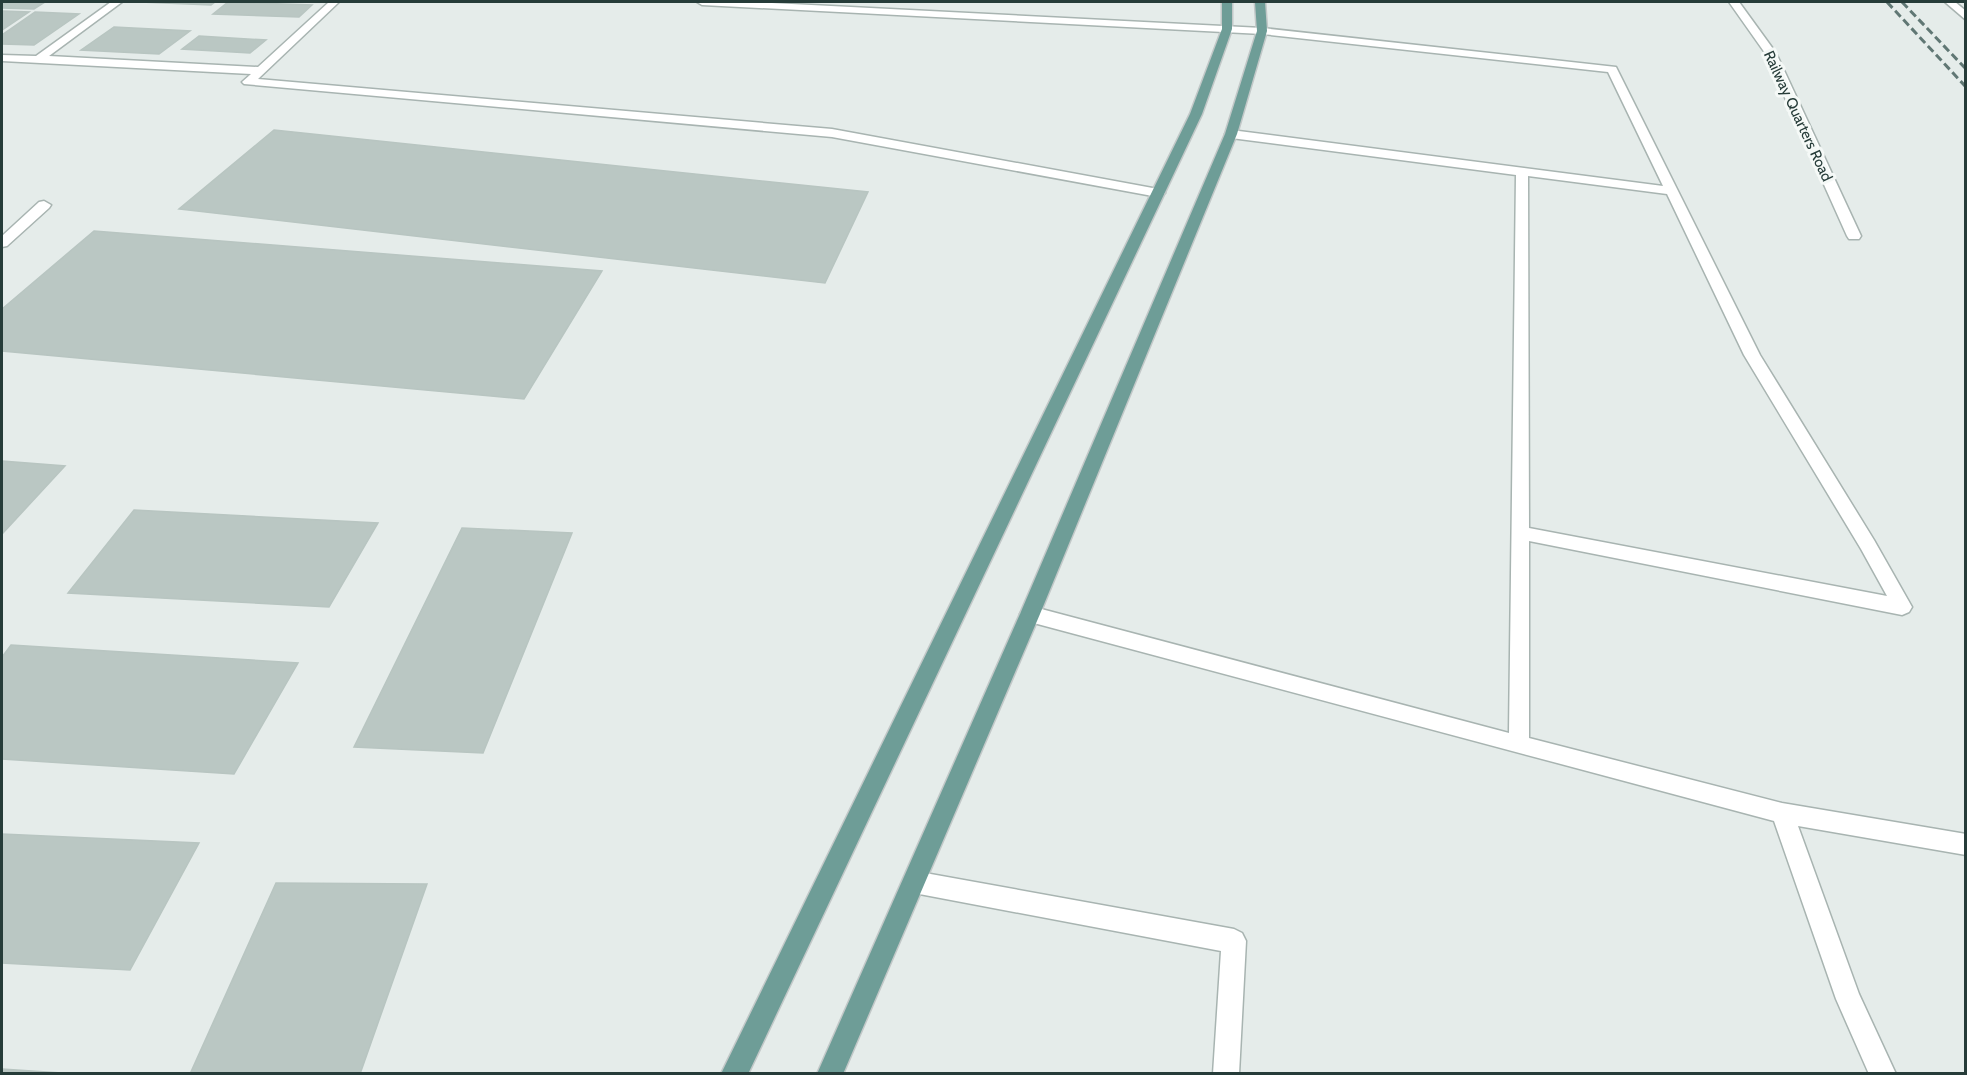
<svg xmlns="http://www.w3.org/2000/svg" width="1967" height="1075" font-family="Cabin,sans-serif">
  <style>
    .building { fill: #bac7c3; stroke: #b8c5c1; stroke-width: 1.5 }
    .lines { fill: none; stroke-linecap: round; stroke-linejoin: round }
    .minor-casing { stroke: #a8b4b1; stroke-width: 3 }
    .major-casing { stroke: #c2c8c8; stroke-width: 3 }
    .minor { fill: #fff; fill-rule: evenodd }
    .major { fill: #6e9d97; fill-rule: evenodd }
    .rail { stroke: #607774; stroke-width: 3; stroke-dasharray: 8 4; stroke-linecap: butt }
    .labels { text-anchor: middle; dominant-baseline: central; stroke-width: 6; stroke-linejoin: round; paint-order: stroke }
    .far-street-label { font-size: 15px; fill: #263c39; stroke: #f5f9f7 }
  </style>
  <rect width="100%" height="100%" fill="#e5ecea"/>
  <path class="building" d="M2,2h43l-11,7 -32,-1z
    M140,2h75l-4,3z
    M228,2l84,3 -13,12 -86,-3z
    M2,11l27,1 -27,18z
    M35,12l44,2 -45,31 -32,-1v-9z
    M114,27l76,4 -31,23 -78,-4z
    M199,36l67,4 -16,13 -68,-4z
    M274,130l594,62 -43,91 -646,-74z
    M94,231l508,40 -78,128 -522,-48v-42z
    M2,461l63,5 -63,68z
    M134,510l244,13 -49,84 -261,-14z
    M462,528l110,5 -89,220 -129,-6z
    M11,645l287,18 -64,111 -232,-15v-102z
    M2,834l197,9 -69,127 -128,-7z
    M276,883l151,1 -67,190h-170z
    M2,1069l60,4 -60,1z"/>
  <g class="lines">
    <g class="minor-casing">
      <path id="minor" d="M111,2h11l-73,54 209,11 71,-65h10l-81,77 574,50 326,60 7,4 -7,4 -326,-60 -588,-53 -2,-2 9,-8 -249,-13v-6l34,1z
        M697,2h55l510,26 354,39 144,288 114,185 38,67 -3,5 -7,3 -373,-74v197l253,65 184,31v21l-168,-29 61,168 37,80h-27l-33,-75 -62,-178 -744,-199 -7,-3 -3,-5 3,-5 7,-3 479,127 7,-558 -285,-37 -6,-4 6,-4 432,56 -55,-114 -346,-38 -560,-29zM1528,176l139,18 77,161 117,194 26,47 -358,-68z
        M1729,2h10l37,51 85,183 -2,3h-10l-2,-3 -82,-183z
        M1945,2h10l11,9v9z
        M44,201l7,4 -2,3 -42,38 -5,1v-11l37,-34z
        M914,871l320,58 8,4 4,8 -7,133h-26l8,-123 -307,-58 -8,-3 -3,-8 3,-8z"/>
    </g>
    <g class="major-casing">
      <path id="major" d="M1222,2h10v27l-30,85 -454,960h-27l469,-960 32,-85z
        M1255,2h10l2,29 -30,103 -197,480 -197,460h-26l203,-460 205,-480 32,-103z"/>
    </g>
    <use href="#minor" class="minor"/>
    <use href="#major" class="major"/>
    <path class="rail" d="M1887,2l79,85
      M1902,2l64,67"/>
  </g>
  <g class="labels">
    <g class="far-street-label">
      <text transform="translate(1798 116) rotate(65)">Railway Quarters Road</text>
    </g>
  </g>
  <rect width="1967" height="1075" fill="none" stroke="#263c39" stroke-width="6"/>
</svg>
